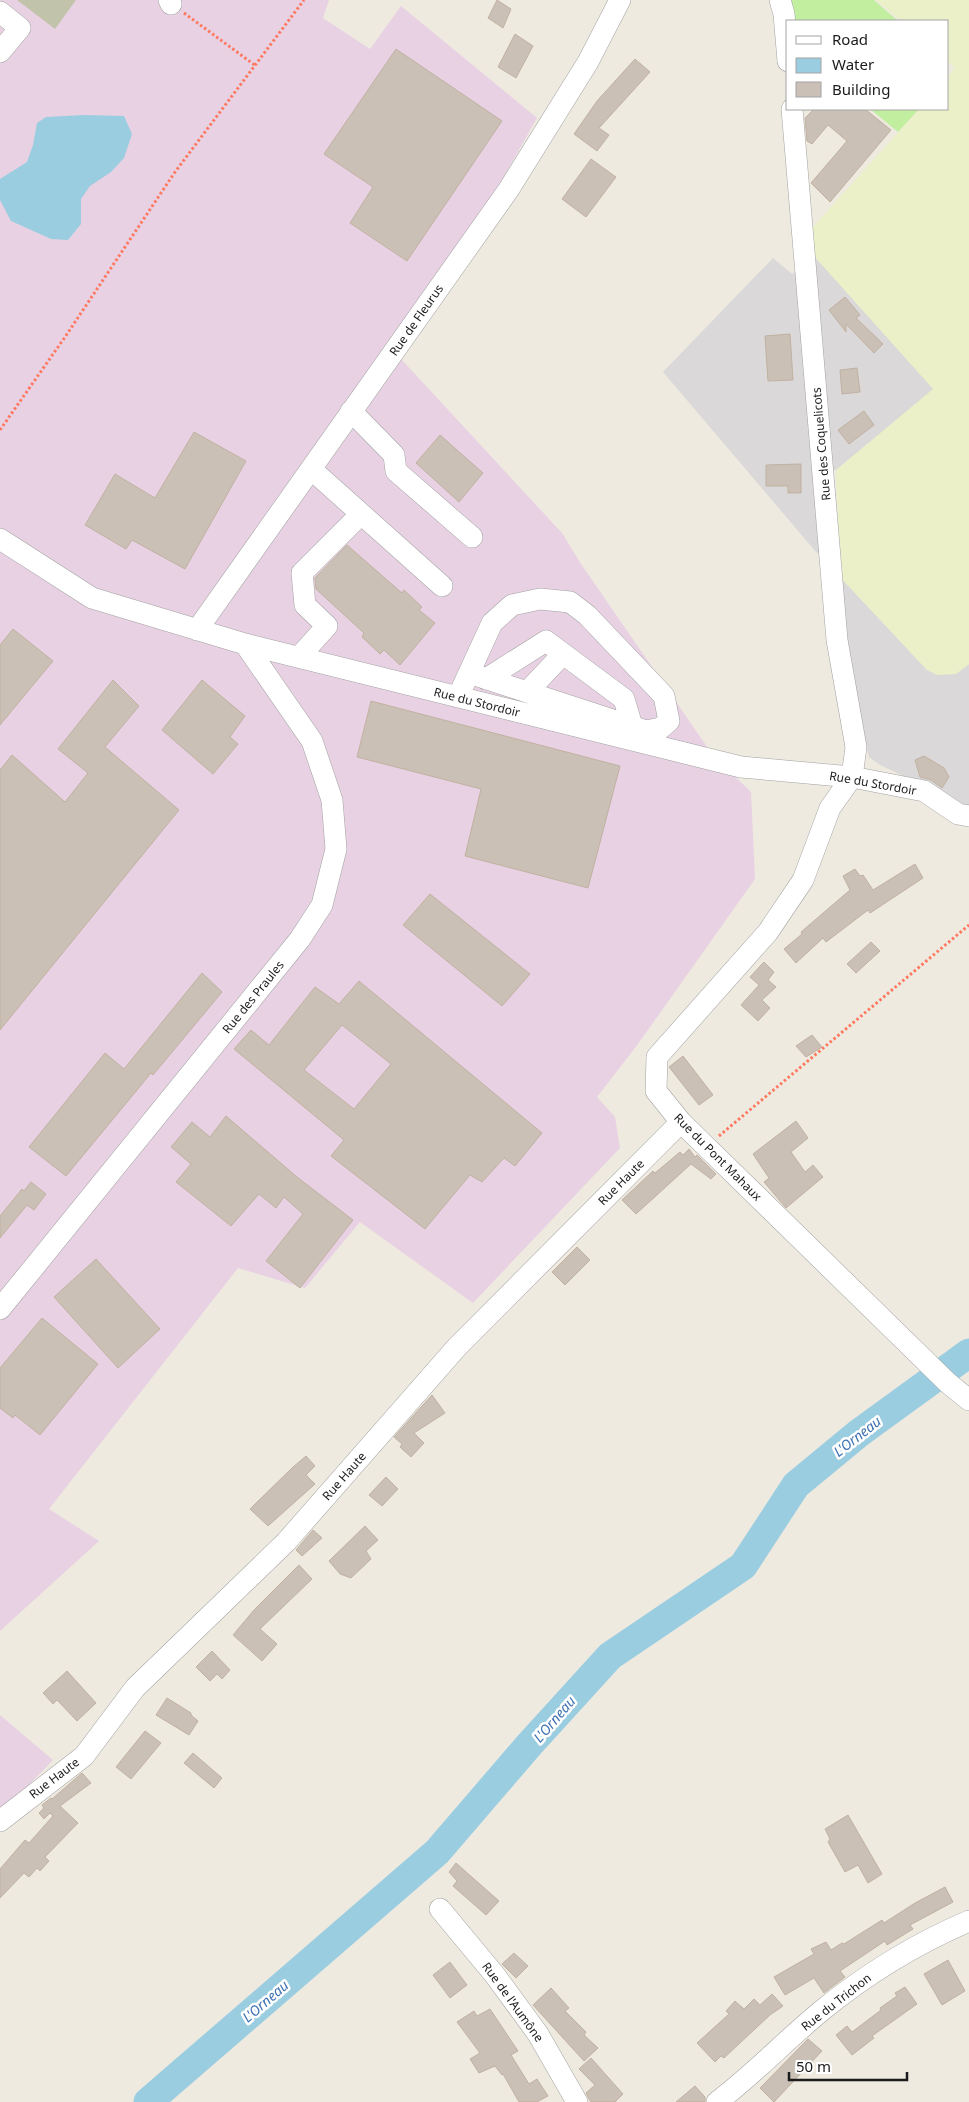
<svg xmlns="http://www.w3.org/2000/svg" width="969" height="2102" font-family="'Noto Sans',sans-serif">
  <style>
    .residential { fill: #dad8d8 }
    .industrial { fill: #e8d1e3 }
    .construction { fill: #c2c3ab }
    .farmland { fill: #ebf0c8 }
    .grass { fill: #c2ef9f }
    .water { fill: #9bcde1 }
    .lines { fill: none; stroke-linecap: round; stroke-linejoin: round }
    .river { stroke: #9bcde1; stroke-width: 29 }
    .building { fill: #cac0b6; stroke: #c1b1a1; fill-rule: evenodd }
    .minor-casing { stroke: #a2a2a2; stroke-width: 22 }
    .path { stroke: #ff7960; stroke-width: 3; stroke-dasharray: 2.5 2.5; stroke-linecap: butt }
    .minor { stroke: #fff; stroke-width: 21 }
    .labels { text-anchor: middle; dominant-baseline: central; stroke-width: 5; stroke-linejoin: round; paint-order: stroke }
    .street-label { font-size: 12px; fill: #1b1b1b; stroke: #fff }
    .water-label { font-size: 14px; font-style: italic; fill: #4073b3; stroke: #fff }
  </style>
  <rect width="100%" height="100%" fill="#eeeae0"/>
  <path class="residential" d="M814,256l120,133 -98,81 -17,1 2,84 -5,-3 -153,-180 110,-114 19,16z
    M840,577l87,93 29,4 13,-10v143l-89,-42 -11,-8 -28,-106z"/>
  <path class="industrial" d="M0,0h329l-6,18 47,31 31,-43 136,112 -136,241 161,174 19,31 131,190 39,38 4,87 -117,165 -41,53 18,20 5,31 -147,155 -113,-81 -55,66 -67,-20 -189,241 50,32 -99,90z
    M0,1715l53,45 -53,55z"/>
  <path class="construction" d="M17,0h59l-21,29z"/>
  <path class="farmland" d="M876,0h93v664l-13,10 -19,1 -10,-5 -87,-93 -4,-107 97,-81 -119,-133 -2,-28 107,-119h29v-33l7,-8 -7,-7v-40h-47z"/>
  <path class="grass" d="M783,0h91l24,21h-110z
    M870,109h49l-21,23z"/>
  <path class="water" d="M84,115l40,1 8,18 -8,24 -13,14 -21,14 -9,13v25l-13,16 -17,-1 -40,-18 -11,-21v-21l27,-17 6,-17 4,-22 9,-6z"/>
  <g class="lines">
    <path class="river" d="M148,2102l289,-250 92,-107 81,-89 133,-90 53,-81 63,-52 110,-80"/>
  </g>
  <path class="building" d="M497,0l14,9 -8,19 -15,-10z
    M515,34l18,12 -17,32 -18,-11z
    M396,49l106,72 -95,140 -57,-38 23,-36 -49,-33z
    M635,59l15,13 -51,56 10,7 -12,16 -23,-17 23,-33z
    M814,109h51l26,21 -61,72 -19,-19 36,-42 -19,-16 -16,19 -5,-3 -2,-23z
    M591,159l25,18 -30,40 -24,-18z
    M845,297l15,18 -4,3 27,26 -9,9 -28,-29v8l-17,-22z
    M790,334l3,46 -25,1 -3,-45z
    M857,368l3,24 -18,2 -2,-24z
    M864,411l10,14 -25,19 -11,-14z
    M194,432l52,29 -61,108 -53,-29 -6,9 -41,-24 30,-51 40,24z
    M440,435l43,38 -24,29 -43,-39z
    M801,464v29h-13v-7h-22v-21z
    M347,545l55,48 2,-3 18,17 -3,3 16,13 -35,42 -16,-15 -4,4 -18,-17 2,-4 -48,-44 -1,-11z
    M13,629l40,32 -53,64v-80z
    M113,680l26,26 -34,41 74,63 -179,220v-260l12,-15 53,47 23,-29 -30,-24z
    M202,680l43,36 -15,21 8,7 -25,30 -51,-44z
    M371,701l249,65 -32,122 -123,-32 16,-67 -124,-32z
    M924,756l20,12 5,9 -7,11 -11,-8 -11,-3 -5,-17z
    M915,864l8,14 -53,35 -2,-3 -42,32 -3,-4 -27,25 -12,-14 18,-15 -1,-2 49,-42 -7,-14 12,-7 5,7 3,-1 10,15z
    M430,894l100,80 -28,32 -99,-81z
    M871,942l9,9 -24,22 -9,-9z
    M764,962l10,10 -6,8 8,7 -14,13 8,8 -12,13 -17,-16 18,-20 -9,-8z
    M202,973l20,19 -69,83 -2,-2 -85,103 -37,-29 76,-94 19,16z
    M359,981l183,152 -27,33 -11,-8 -22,24 -12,-7 -45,54 -94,-73 13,-16 -110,-91 17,-19 18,15 46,-58 24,17zM342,1025l49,39 -37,45 -50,-39z
    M812,1035l10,12 -16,10 -10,-11z
    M683,1056l30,39 -14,10 -30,-38z
    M226,1116l71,61 56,43 -53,68 -34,-27 37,-47 -19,-17 -8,11 -17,-14 -28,32 -55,-44 15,-18 -20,-17 21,-25 18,15z
    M796,1121l12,17 -17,14 14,20 8,-7 10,12 -37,31 -22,-26 5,-4 -16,-24z
    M689,1149l6,8 2,-2 19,19 -5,5 -20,-15 -55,50 -14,-14 31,-29 2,2 25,-21 3,3z
    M31,1182l15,12 -12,16 -7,-5 -27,33v-22l22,-27 2,2z
    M577,1247l13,13 -25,25 -13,-13z
    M96,1259l64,70 -42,39 -64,-71z
    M42,1318l56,46 -58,71 -25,-20 -2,3 -13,-10v-40z
    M432,1395l13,18 -31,20 10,10 -13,14 -11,-10 2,-3 -8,-7z
    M306,1456l9,10 -9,9 9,9 -47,42 -18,-17 43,-42z
    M386,1477l12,12 -16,17 -13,-11z
    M365,1526l13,14 -12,11 5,8 -20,19 -11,-4 -11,-13z
    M313,1530l9,8 -20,18 -6,-6z
    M299,1565l13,14 -52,50 17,15 -15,17 -29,-26 21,-25z
    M212,1651l18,19 -8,9 -5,-5 -7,7 -14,-14z
    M67,1671l29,32 -19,18 -20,-21 -4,4 -10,-11z
    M167,1698l24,15v2l7,6 -9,14 -33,-20z
    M145,1731l16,12 -30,36 -15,-12z
    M193,1753l29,25 -8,10 -30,-25z
    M82,1773l9,10 -31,23 18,17 -33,34 4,4 -9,10 -3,-3 -8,9 -5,-4 -24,25v-29l25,-29 4,3 24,-27 -3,-3 -6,6 -5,-6 5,-5 -2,-3 9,-7 1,1z
    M848,1815l34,59 -14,9 -10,-18 -13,7 -17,-30 2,-3 -5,-10z
    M456,1863l43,38 -13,14 -33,-29 4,-5 -8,-9z
    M945,1887l8,15 -43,23 3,4 -26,16 -2,-4 -45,30 5,6 -21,16 -10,-15 -29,17 -11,-18 40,-23 -3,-5 15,-7 5,8 11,-7 2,1 38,-24 2,3 31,-20z
    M514,1953l14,13 -12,12 -14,-14z
    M948,1960l17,31 -23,14 -18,-31z
    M450,1962l17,23 -17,13 -17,-23z
    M905,1987l12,17 -45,32 2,2 -22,17 -16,-20 11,-9 5,6 29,-22 -1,-2 17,-12 -2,-3z
    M551,1988l18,20 -4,3 21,21 -2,3 14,13 -14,13 -51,-56z
    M772,1994l11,12 -13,9 -46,43 -3,-2 -6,6 -18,-19 32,-29 -3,-3 9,-10 9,8 10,-10 6,6z
    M490,2009l28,42 -7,4 18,29 8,-5 11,17 -11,6h-18l-16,-28 -1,1 -7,-9 -16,7 -9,-14 10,-6 -23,-31 17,-11 3,5z
    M808,2039l14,12 -48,51 -14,-14z
    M591,2058l32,36 -8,8h-24l-2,-3 -3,-6 9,-8 -16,-16z
    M695,2086l10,11v5h-29z"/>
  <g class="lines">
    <g class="minor-casing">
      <path id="minor" d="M169,0l2,4
        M780,0l4,14 4,47
        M0,12l20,16 -20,24
        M792,109l45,531 19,107 -4,30 -22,31 -27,72 -35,52 -111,125 -1,34 25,31 267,261 21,17
        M351,411l43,44 2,16 76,66
        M311,469l131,117
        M0,539l92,59 153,46 496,123 111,10 72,14 34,23 11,2
        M197,630l312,-441 79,-127 32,-62
        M299,657l28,-31 -22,-21 -3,-32 59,-59
        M486,679l60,-38 78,58 8,27
        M527,692l36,-38
        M458,697l34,-74 20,-18 28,-6 30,3 17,13 77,81 5,25 -8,7 -15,3 -177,-58
        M0,1309l300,-370 22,-34 14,-56 -4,-49 -20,-59 -67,-97
        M0,1821l84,-65 51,-68 151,-146 171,-195 224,-225
        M440,1909l54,65 44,60 39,68
        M717,2102c37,-28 68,-61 103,-90 45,-37 95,-68 149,-91"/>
    </g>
    <path class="path" d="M184,13l72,53
      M0,430l65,-93 110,-165 129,-172
      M719,1136l250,-211"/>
    <use href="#minor" class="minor"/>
  </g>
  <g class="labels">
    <g class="street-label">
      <text transform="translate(416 320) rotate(-55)">Rue de Fleurus</text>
      <text transform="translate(821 444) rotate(-95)">Rue des Coquelicots</text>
      <text transform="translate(477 702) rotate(14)">Rue du Stordoir</text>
      <text transform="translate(873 783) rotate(10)">Rue du Stordoir</text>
      <text transform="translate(253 997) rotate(-51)">Rue des Praules</text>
      <text transform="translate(718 1157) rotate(45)">Rue du Pont Mahaux</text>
      <text transform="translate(621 1182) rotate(-45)">Rue Haute</text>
      <text transform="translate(344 1476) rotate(-49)">Rue Haute</text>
      <text transform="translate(54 1778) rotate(-37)">Rue Haute</text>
      <text transform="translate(513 2002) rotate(54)">Rue de l'Aumône</text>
      <text transform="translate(836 2002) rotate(-38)">Rue du Trichon</text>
    </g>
    <g class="water-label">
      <text transform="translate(857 1436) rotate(-38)">L'Orneau</text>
      <text transform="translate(554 1719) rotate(-49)">L'Orneau</text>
      <text transform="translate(265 2001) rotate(-41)">L'Orneau</text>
    </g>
  </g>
  <rect x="786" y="20" width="162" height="90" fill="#ffffff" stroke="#a4a4a4"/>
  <rect x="796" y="36" width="25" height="8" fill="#ffffff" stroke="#a4a4a4"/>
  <text x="832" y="45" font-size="15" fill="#1b1b1b">Road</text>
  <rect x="796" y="58" width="25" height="15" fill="#9bcde1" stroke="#a4a4a4"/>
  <text x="832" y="70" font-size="15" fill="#1b1b1b">Water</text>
  <rect x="796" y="82" width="25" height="15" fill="#cac0b6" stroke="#a4a4a4"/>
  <text x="832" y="95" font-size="15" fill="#1b1b1b">Building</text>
  <path d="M789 2072v8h118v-8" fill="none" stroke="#1b1b1b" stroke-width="2.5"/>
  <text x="796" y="2072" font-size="15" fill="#1b1b1b" stroke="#ffffff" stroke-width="4" paint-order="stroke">50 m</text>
</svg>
